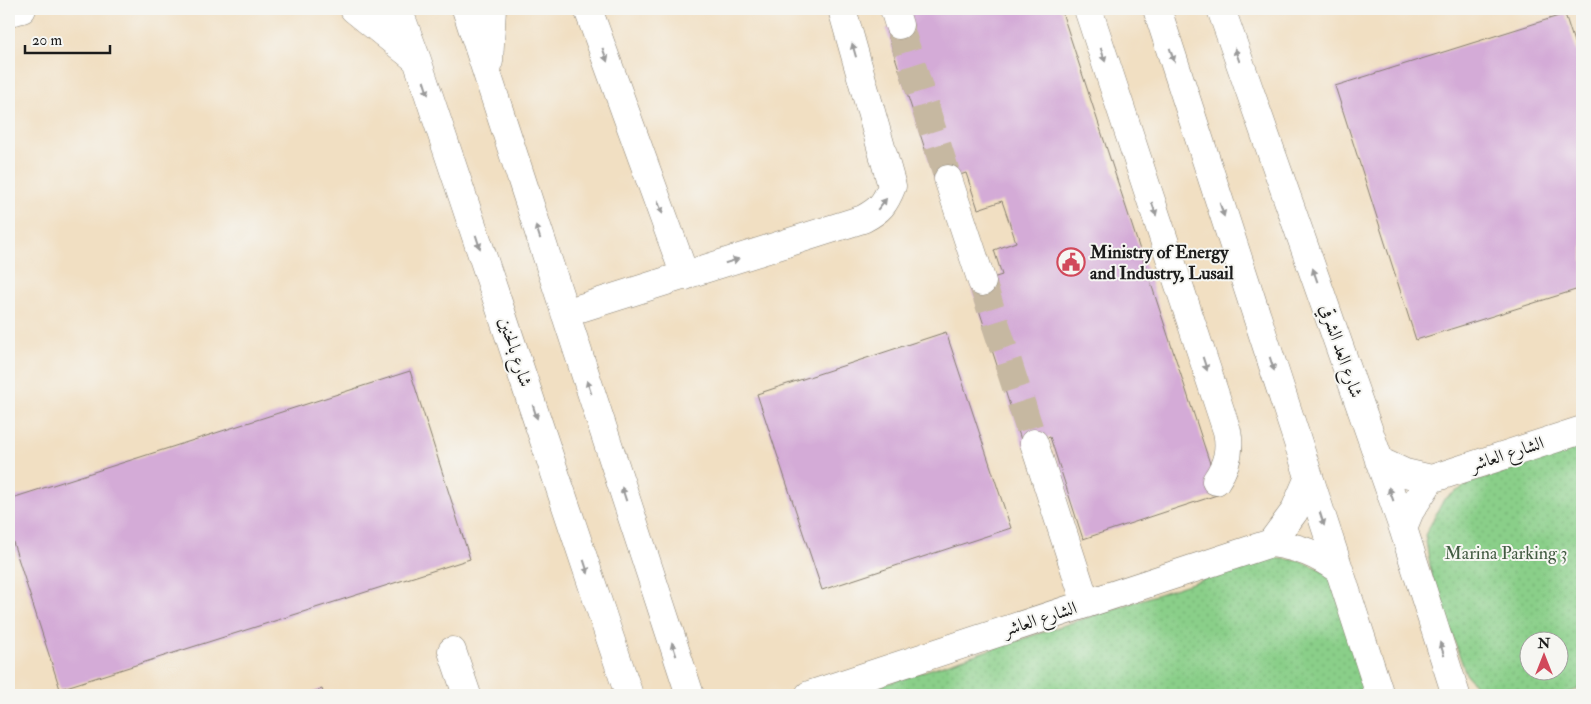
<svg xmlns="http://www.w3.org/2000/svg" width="1591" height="704" font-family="'IM FELL Double Pica',Amiri,serif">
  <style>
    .grass { fill: url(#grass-dots); stroke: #537652; fill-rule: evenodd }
    .building { fill: #d4abd7 }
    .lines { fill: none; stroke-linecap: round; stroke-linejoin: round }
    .minor-tunnel { stroke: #c6b8a1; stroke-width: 28; stroke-dasharray: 28 14; stroke-linecap: butt }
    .minor-casing { stroke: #867e6f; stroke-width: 29 }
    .minor { stroke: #fff; stroke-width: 28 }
    .oneway { fill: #999 }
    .labels { text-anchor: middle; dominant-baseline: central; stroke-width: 4; stroke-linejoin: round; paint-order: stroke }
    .poi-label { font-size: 18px; font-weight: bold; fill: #1c1c1c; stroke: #f6f6f2; text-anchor: start }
    .street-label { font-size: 18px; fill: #1c1c1c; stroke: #f6f6f2 }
    .park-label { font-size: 18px; fill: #425b42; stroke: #f6f6f2 }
  </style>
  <defs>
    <pattern id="grass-dots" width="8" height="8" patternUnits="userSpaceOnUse" patternTransform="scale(1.25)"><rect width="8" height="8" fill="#8acf89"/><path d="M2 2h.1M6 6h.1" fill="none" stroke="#76b176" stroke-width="1.8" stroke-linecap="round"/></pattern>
  </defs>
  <rect width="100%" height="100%" fill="#f6f6f2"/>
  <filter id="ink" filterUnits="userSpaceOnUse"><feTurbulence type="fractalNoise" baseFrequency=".02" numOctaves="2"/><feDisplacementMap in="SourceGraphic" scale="10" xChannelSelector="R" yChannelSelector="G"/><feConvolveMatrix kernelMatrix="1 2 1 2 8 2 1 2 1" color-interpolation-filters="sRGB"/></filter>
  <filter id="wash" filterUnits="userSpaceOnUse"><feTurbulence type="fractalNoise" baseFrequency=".0096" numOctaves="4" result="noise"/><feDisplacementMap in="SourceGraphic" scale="20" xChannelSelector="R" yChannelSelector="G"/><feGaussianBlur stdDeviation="1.12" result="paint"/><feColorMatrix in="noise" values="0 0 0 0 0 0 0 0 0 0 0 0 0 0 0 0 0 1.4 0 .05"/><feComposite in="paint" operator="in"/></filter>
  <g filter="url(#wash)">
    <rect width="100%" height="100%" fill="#f1dfc2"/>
    <path class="grass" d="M1582,446v242l-20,7h-79l-17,-21 -34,-96 -7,-43 19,-36 26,-16zM1528,642h30v30h-30z
      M1268,558l31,2 30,13 43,122h-520z"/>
    <g id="blocks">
      <path class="building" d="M906,9h155l159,485 -137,45 -33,-102 -27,9 -52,-161 31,-10 -8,-25 22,-8 -14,-41 -24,8 -12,-36 -30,10 -50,-154 24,-8z
        M1565,14l17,53v221l-166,52 -81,-254z
        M946,332l65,196 -189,62 -65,-196z
        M410,371l60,188 -410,130 -51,-159v-31z
        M322,689l2,6h-19z"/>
    </g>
  </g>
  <g filter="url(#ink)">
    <use href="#blocks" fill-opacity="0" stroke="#867e6f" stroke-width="1"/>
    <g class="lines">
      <path class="minor-tunnel" d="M899,25l49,154
        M982,282l52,161"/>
      <g class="minor-casing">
        <path id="minor" d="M354,9l63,51
          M398,9l19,51 212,635
          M466,9l224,686
          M588,9l97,267
          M894,9l5,16
          M1088,9l139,422c4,19 0,34 -11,50
          M1157,9l223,686
          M1221,9l182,519 53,167
          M9,12l13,-3
          M489,61l3,-52
          M948,179l34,103
          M565,313l298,-94c17,-9 22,-15 29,-33l-50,-177
          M1034,443l52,161
          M1379,461l26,12 26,6 151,-49
          M1403,528l7,-17 21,-32
          M1271,543l23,-31 15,-35
          M452,651l15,44
          M809,695l462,-152c28,4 46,11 68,27"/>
      </g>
      <use href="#minor" class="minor"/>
    </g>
    <defs><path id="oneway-solid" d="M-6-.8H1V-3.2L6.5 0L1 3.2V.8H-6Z" transform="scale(1.25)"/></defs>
    <g class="oneway">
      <use href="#oneway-solid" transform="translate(854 50) rotate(-106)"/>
      <use href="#oneway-solid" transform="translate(605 55) rotate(70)"/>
      <use href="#oneway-solid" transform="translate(1103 55) rotate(72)"/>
      <use href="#oneway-solid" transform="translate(1172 55) rotate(72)"/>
      <use href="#oneway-solid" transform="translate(1237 55) rotate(-110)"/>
      <use href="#oneway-solid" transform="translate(426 88) rotate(72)"/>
      <use href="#oneway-solid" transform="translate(882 204) rotate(-51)"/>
      <use href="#oneway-solid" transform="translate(660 207) rotate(70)"/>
      <use href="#oneway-solid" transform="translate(1154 209) rotate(72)"/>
      <use href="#oneway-solid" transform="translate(1222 210) rotate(72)"/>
      <use href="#oneway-solid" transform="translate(538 232) rotate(-108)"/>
      <use href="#oneway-solid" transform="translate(478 242) rotate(72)"/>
      <use href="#oneway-solid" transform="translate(732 261) rotate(-17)"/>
      <use href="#oneway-solid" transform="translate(1315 275) rotate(-109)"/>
      <use href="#oneway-solid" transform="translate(1205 364) rotate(72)"/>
      <use href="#oneway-solid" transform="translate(1272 364) rotate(72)"/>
      <use href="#oneway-solid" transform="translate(589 387) rotate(-108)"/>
      <use href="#oneway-solid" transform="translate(535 412) rotate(72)"/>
      <use href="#oneway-solid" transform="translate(624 494) rotate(-108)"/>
      <use href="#oneway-solid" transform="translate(1391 494) rotate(-109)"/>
      <use href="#oneway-solid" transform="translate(1322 519) rotate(72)"/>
      <use href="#oneway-solid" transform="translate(586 567) rotate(72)"/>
      <use href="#oneway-solid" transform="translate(674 649) rotate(-108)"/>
      <use href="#oneway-solid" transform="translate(1442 649) rotate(-108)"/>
    </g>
  </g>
  <defs>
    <g id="civic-ring" transform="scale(1.4375)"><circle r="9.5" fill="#f6f6f2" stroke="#d1495b" stroke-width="1.5"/><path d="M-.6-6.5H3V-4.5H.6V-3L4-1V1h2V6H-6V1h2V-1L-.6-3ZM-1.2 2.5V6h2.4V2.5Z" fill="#d1495b"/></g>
  </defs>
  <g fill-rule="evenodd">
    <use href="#civic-ring" x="1071" y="262"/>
  </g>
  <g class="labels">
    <g class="poi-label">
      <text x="1090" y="252">Ministry of Energy<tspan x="1090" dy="21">and Industry, Lusail</tspan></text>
    </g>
    <g class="street-label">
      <text transform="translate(1341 351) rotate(71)">شارع العد الشرقي</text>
      <text transform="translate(515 352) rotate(72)">شارع بالحنين</text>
      <text transform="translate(1507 454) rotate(-18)">الشارع العاشر</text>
      <text transform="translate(1040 619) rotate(-18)">الشارع العاشر</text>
    </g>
    <g class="park-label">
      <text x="1506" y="553">Marina Parking 3</text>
    </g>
  </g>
  <rect width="1591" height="704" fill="none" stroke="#f6f6f2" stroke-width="30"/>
  <g transform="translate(1544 656)"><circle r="24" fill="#f6f6f2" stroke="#9f9f9c"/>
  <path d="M0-4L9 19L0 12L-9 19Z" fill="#d1495b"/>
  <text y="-8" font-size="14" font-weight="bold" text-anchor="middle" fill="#1c1c1c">N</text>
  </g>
  <path d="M25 45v8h85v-8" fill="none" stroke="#1c1c1c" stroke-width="2.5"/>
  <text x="32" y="45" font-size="15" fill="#1c1c1c" stroke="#f6f6f2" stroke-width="4" paint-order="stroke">20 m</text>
</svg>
